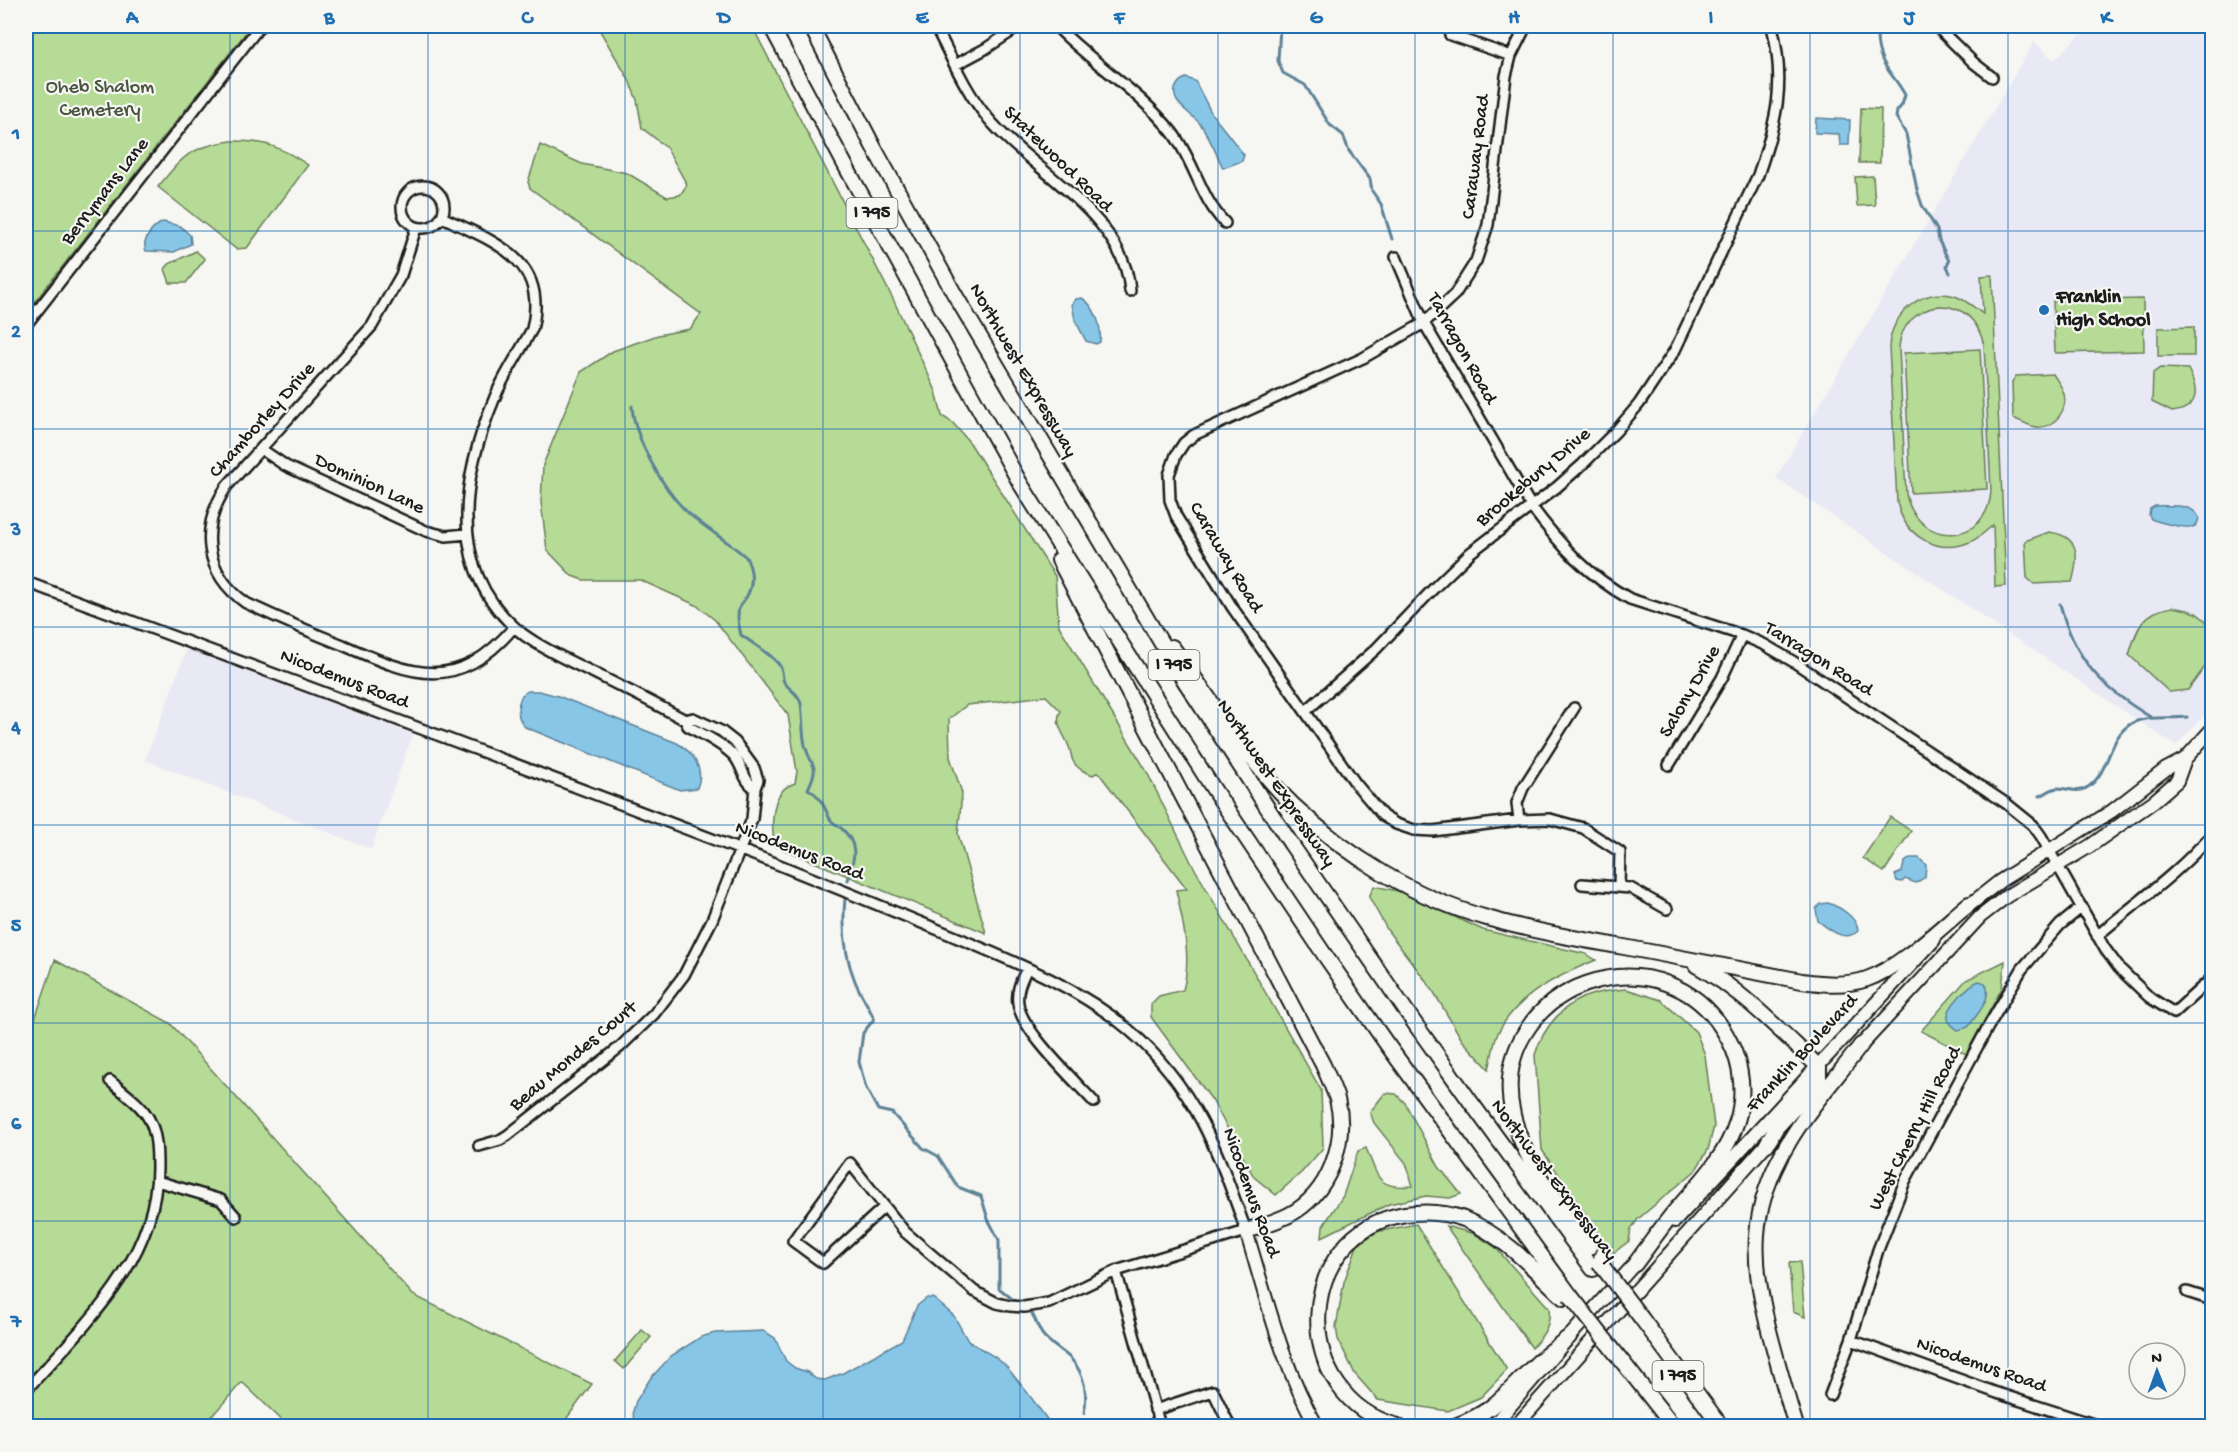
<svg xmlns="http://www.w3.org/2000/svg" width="2238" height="1452" font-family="'Gochi Hand',sans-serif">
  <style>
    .built { fill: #e9e9f5 }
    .green { fill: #b5db96; stroke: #687c59; stroke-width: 1.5; fill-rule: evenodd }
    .water { fill: #88c6e8; stroke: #5d8296; stroke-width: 1.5 }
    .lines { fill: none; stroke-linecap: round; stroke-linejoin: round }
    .stream { stroke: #5d8296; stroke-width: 3 }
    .minor-casing { stroke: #1c1c1c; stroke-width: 14 }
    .major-casing { stroke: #1c1c1c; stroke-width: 16 }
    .highway-casing { stroke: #1c1c1c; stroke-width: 18 }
    .minor { stroke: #f6f6f2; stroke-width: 9 }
    .major { stroke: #f6f6f2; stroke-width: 12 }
    .highway { stroke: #f6f6f2; stroke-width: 14 }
    .highway-bridge-casing { stroke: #1c1c1c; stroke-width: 18; stroke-linecap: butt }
    .highway-bridge { stroke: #f6f6f2; stroke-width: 14 }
    .grid { fill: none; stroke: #1f6fb2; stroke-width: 1.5; stroke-opacity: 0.55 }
    .poi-dot { fill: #1f6fb2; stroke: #f6f6f2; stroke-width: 2 }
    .labels { text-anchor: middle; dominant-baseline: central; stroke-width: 4.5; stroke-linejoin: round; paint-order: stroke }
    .shield { fill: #f6f6f2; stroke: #5d5d5c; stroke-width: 1.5 }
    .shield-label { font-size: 18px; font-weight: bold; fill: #1c1c1c }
    .park-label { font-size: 20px; fill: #4a5541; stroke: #f6f6f2 }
    .street-label { font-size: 20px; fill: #1c1c1c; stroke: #f6f6f2 }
    .poi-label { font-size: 20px; font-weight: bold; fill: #1c1c1c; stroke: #f6f6f2; text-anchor: start }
    .neatline { fill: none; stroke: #1f6fb2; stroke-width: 2 }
    .grid-label { font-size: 20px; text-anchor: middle; font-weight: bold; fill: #1f6fb2 }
  </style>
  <rect width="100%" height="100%" fill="#f6f6f2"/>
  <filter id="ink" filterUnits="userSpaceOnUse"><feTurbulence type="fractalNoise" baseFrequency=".0167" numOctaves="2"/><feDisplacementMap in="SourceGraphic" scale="12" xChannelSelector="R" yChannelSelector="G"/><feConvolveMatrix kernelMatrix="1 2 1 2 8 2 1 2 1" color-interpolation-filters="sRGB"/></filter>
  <g filter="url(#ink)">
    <path class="built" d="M2089,26h123v681l-36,39 -400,-268 258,-436 20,18z
      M187,649l226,85 -42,115 -226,-89z"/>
    <path class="green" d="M26,26h225l-225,287z
      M597,26h155l141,273 43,92 6,25 11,7 17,20 85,133 4,50 87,144 45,92 130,228 2,58 -21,24 -26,23 -22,-18 -42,-77 -61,-83v-13l8,-8 24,-6c9,-34 0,-67 -7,-100l11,-1 -89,-117 -5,3c-8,-3 -16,-6 -20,-14 -2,-4 -2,-10 -4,-14 -4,-12 -16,-24 -8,-36l-15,-15 -79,9 -18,14 1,38 12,36 -4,41 28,99 -211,-87c-4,-15 -4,-44 8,-56 3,-4 8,-5 12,-7l2,-11 -9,-57 -73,-95 -19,-15 -56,-25h-57l-11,-4 -25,-26 -6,-48 2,-37 38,-93 32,-21 45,-16 32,-6 11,-15 -171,-126 -2,-6 12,-37 42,19 45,9 40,24 13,-2 7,-10 -21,-38 -24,-19 -5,-28 -9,-22z
      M1861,108l20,1 -1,54h-21z
      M231,141c33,-1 50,6 77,24l-61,83 -11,1 -78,-62c25,-31 32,-40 73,-46z
      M1873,176l2,29 -18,1 -2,-29z
      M196,251l9,8 -19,24h-16l-5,-14 4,-5z
      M1992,275l14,311 -11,1 -2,-62c-7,6 -14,13 -23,17 -34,14 -66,-7 -73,-40l-8,-155c2,-33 32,-60 66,-51 11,4 19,11 28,18l-2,-38zM1939,306c26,0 39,15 45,39l7,146c-3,55 -73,58 -85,3l-7,-147c2,-23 18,-36 40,-41z
      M2143,299l1,52 -89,2 -2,-52z
      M2194,327v29h-36v-28z
      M1980,349l7,140 -76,4 -7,-140z
      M2160,368l28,1c11,21 12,39 -16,43l-20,-10 1,-29z
      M2053,374c3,5 8,11 10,17 7,17 -8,38 -27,36 -8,-1 -15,-6 -23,-9l-1,-36 4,-6z
      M2049,532c32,4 30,25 23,50l-38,2 -7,-6 -2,-37z
      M2172,607l16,3 8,3 9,7 7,10v27l-24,33 -19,2 -40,-37c8,-26 12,-43 43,-48z
      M1890,817l21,14 -27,41 -21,-14z
      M1374,886l24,5 85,39 103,24 10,6c-37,15 -79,35 -98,73 -5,11 -6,25 -9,36l-27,-29 -30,-51 -44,-58 -19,-34z
      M55,960l115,63 243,272 179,89 -31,42h-273l-46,-44 -39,44h-177v-381z
      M2005,961l-3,27 -36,66 -45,-23 45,-51z
      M1626,989l35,11 35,32 9,23 9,71 -6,24 -13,21 -57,48 -7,10 -2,12 -17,13 -70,-104 -7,-95c8,-28 30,-54 59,-61 10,-3 21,-4 32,-5z
      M1385,1093l11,1 9,9 34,64 22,27 -11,4 -24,-2 -37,8 -67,33 1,-11 20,-30 15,-45 8,-3c13,30 10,41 47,38l-7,-23 -32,-40 -4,-11z
      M1416,1224l91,146 -26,27 -33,14 -70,-11 -23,-26 -17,-35 -2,-12 8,-45 13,-36 19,-14z
      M1446,1226l29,8 20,13 54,61c2,19 -6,27 -17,40z
      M1800,1262l5,55 -12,-5 -4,-49z
      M642,1330l9,7 -27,32 -9,-8z"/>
    <path class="water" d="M1186,78l9,3 17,33 32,41 -2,6 -19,7c-7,-15 -13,-30 -22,-43 -7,-9 -18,-15 -24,-24 -6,-10 0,-20 9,-23z
      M1816,118l34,2 -1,25h-9l-1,-11 -24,-1z
      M163,222l17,4 10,9 1,9 -17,8 -28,-1c-5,-11 7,-24 17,-29z
      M1082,298c13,8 20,28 18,44l-4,2 -10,-3 -11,-21 -3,-16 4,-5z
      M2155,506c15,0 36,-3 44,11 -1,4 -1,7 -4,9 -8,4 -36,-4 -44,-7l-2,-4 1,-6z
      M528,691h11l19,5 119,47c16,9 28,26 20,45l-17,2 -155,-63c-9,-10 -9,-20 -3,-32z
      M1910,858h9l7,7 -1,12 -9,6 -11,-4 -3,3 -5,-1 -2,-6 7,-3 2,-9z
      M1828,903c12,4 29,14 30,28 -14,12 -27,-1 -40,-10l-2,-12 4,-5z
      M1979,981l6,2c9,15 -9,32 -17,44l-10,3c-4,-3 -9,-6 -10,-11 -3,-11 22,-35 31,-38z
      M927,1298h6l21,18 14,25 27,16 10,8 22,27 25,34h-421l3,-4 -1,-11 3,-10 14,-22 21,-23 30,-19 14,-4 49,-2 11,7 11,23 9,7 12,4 9,7 9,1 18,-7 59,-33 15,-34z"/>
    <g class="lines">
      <path class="stream" d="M1280,26l-2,35 5,12 22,12 25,40 13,10 6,16 21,28 2,12 9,13 11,35
        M1885,26l-8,11c1,28 16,36 28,58l-3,10 -5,6 -1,6 10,17 11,56 5,15 15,25 2,11 10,20 -2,5 3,7
        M632,406c2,31 30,81 52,103 18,18 42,30 62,48 6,12 8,24 2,37 -2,5 -6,8 -8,12 -4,9 -1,20 1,29 11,8 35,22 40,33 2,4 1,10 3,14 5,8 15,11 17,22 2,13 1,28 4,41 6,25 16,16 3,44 13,7 16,18 22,30 3,5 7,5 11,9 19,16 13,32 7,52
        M2060,604c15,57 42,84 92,114
        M2040,796c5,-2 11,-7 17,-8 11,0 21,6 31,-1 25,-17 19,-58 52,-67 15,-4 32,-1 47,-3
        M845,899c-3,29 -1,55 10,82 5,13 14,25 19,38l-11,14 -4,29 7,26 12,22 14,3 31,35 15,8 20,31 23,9 7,23 11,21v48l18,15
        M1029,1309c6,8 8,17 13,25 8,11 20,16 29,25 14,15 17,36 13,54"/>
      <g class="minor-casing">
        <path id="minor" d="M935,26c16,30 30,65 52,91 44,54 138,98 143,174
          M1056,26c36,37 83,65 116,106 22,28 28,66 53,91
          M1526,26l-15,30 -5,20 -18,149 -12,36 -21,33 -31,29 -61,35 -169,77 -10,8 -8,12 -7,20 1,25 6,16 56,91 124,177 27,32 13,8 18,6 19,1 86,-11 31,-1 33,9 37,24 -1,34
          M1936,26l38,37 18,14
          M1450,35l61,21
          M955,65l30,-16 35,-23
          M402 207a21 21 0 1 1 42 0a21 21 0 1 1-42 0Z
          M442,217c52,25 107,42 90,112 -12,23 -27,44 -37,68 -34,81 -50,177 29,238 22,16 48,27 72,39 30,15 60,30 89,46l3,6c15,9 34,17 46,30 9,10 9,25 21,32
          M416,228l-15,47 -29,51 -145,160c-28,42 -23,87 19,117 32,15 64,29 97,42 70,31 114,49 171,-18
          M1396,257l28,66 107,183c28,38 57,70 99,93l112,36 23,10 29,17 213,142 26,21 8,11 64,113 14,19 30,29 25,16 38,-35
          M26,325l234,-299
          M261,449l25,17 140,65 20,5 21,-2
          M26,582c249,92 498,184 746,280 62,25 124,50 186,76 59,25 120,49 170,91 67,57 90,122 118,202l-130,40 -67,32 -25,4 -14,-1 -13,-3 -23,-12 -69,-59 -55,-69 -57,78 30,22 61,-56
          M1306,711l70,-62 60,-63 34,-33 87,-66 26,-23 33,-33 23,-27 36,-54 83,-175c19,-55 28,-91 14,-149
          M1669,765l53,-87 20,-43
          M1519,820l-2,-17 6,-15 51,-80
          M1582,884l48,4 37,21
          M2097,936c40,-34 82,-63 115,-102
          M1027,968c-5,11 -11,22 -9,35 2,26 57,78 76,99
          M479,1146l21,-6 8,-5 112,-88 34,-33 30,-39 28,-55 40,-101 3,-31 3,-8 -4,-12 -19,-26 -14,-11 -28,-13 -8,2
          M157,1181l64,19 15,17
          M1116,1271l44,155
          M2187,1292l25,8
          M1851,1340l146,53 102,33
          M26,1390c57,-63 131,-130 131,-222 0,-16 0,-34 -8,-49 -8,-15 -26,-27 -39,-38
          M1830,1395l21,-55 27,-90 27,-69 83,-154 34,-58 38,-44 22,-18
          M1155,1410l58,-19 17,35"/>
      </g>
      <g class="major-casing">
        <path id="major" d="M1962,911l38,-30 112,-70 54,-42 19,-10 27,-30
          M1855,1052l125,-135 27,-21 83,-50 64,-45 23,-20 8,-22
          M1675,1221l259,-281
          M1246,1231c20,65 36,136 71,195
          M1493,1426l76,-89 71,-79
          M1516,1426l256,-288"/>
      </g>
      <g class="highway-casing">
        <path id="highway" d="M771,26l74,139 175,318 76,121 120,189 110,164 60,86 184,252
          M811,26l62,120 82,149 220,371 116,178 122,177 57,80 123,168
          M1059,560l264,505c5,11 10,22 14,34 11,43 -8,95 -48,116 -14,7 -29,11 -43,16
          M1172,647c40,53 73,111 121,158 54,51 122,93 194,113 45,13 91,21 137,29 60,11 119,23 178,34 22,3 44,5 65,-2 34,-12 74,-52 102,-75
          M1696,965c46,25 84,66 123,102v12l-4,6 -39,43 -9,16
          M1589,1248c-28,-41 -65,-84 -76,-133 -30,-130 156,-196 217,-73 12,24 15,53 7,79 -12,39 -41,65 -67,96 -12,15 -23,31 -35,47
          M1642,1319l79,107
          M1614,1351l59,75
          M1398,1426c-109,-28 -106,-193 7,-212 20,-3 40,-2 59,5 39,16 70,50 100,79
          M1455,1426c41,-15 51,-34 81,-62 10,-10 22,-18 33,-27
          M1796,1426c-9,-29 -17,-58 -25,-88 -20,-76 -24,-128 19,-198 20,-34 48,-64 71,-95"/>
      </g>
      <use href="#minor" class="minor"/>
      <use href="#major" class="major"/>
      <use href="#highway" class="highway"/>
      <g class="highway-bridge-casing">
        <path id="highway-bridge" d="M1599,1262l43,57
          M1570,1295l44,56"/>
      </g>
      <use href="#highway-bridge" class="highway-bridge"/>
    </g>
  </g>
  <path class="grid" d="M230,26v1400M428,26v1400M625,26v1400M823,26v1400M1020,26v1400M1218,26v1400M1415,26v1400M1613,26v1400M1810,26v1400M2008,26v1400M26,231h2186M26,429h2186M26,627h2186M26,825h2186M26,1023h2186M26,1221h2186"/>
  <circle class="poi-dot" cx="2044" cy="310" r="6"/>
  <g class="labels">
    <g class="shield">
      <rect x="846.5" y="198" width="51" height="30" rx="4.5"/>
      <rect x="1148.5" y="650" width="51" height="30" rx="4.5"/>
      <rect x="1652.5" y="1361" width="51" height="30" rx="4.5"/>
    </g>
    <g class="shield-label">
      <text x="872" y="213">I 795</text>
      <text x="1174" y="665">I 795</text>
      <text x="1678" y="1376">I 795</text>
    </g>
    <g class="park-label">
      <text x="100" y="88">Oheb Shalom<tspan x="100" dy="23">Cemetery</tspan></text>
    </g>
    <g class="street-label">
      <text transform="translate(1477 157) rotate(-83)">Caraway Road</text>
      <text transform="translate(1057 160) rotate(44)">Statewood Road</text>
      <text transform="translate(106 192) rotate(-52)">Berrymans Lane</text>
      <text transform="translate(1461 349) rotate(61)">Tarragon Road</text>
      <text transform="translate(1022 371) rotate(60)">Northwest Expressway</text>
      <text transform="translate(263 421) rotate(-48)">Chamborley Drive</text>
      <text transform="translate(1534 478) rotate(-40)">Brookebury Drive</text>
      <text transform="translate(369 485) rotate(25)">Dominion Lane</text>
      <text transform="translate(1225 558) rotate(59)">Caraway Road</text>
      <text transform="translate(1818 660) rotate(32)">Tarragon Road</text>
      <text transform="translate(344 680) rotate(21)">Nicodemus Road</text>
      <text transform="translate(1691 692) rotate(-60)">Salony Drive</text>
      <text transform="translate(1275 784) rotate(56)">Northwest Expressway</text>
      <text transform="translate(799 852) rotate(21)">Nicodemus Road</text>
      <text transform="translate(1803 1054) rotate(-47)">Franklin Boulevard</text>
      <text transform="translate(574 1057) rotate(-40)">Beau Mondes Court</text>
      <text transform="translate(1916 1129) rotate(-63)">West Cherry Hill Road</text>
      <text transform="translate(1553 1181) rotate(53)">Northwest Expressway</text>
      <text transform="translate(1250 1193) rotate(70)">Nicodemus Road</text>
      <text transform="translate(1981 1366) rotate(19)">Nicodemus Road</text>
    </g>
    <g class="poi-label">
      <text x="2056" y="298">Franklin<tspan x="2056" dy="23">High School</tspan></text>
    </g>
  </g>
  <rect width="2238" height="1452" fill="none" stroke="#f6f6f2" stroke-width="66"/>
  <g transform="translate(2157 1371) rotate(359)"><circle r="28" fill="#f6f6f2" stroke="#9f9f9c" stroke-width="1.5"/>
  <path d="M0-4.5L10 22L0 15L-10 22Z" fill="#1f6fb2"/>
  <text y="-9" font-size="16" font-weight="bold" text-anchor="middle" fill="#1c1c1c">N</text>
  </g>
  <rect x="33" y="33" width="2172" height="1386" class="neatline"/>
  <g class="grid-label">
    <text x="132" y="23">A</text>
    <text x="329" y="23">B</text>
    <text x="527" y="23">C</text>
    <text x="724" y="23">D</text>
    <text x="922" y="23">E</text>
    <text x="1119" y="23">F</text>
    <text x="1316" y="23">G</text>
    <text x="1514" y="23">H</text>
    <text x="1711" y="23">I</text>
    <text x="1909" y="23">J</text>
    <text x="2106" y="23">K</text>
    <text x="16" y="139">1</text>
    <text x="16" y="337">2</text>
    <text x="16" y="535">3</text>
    <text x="16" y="733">4</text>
    <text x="16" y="931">5</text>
    <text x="16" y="1129">6</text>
    <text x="16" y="1327">7</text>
  </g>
</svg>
